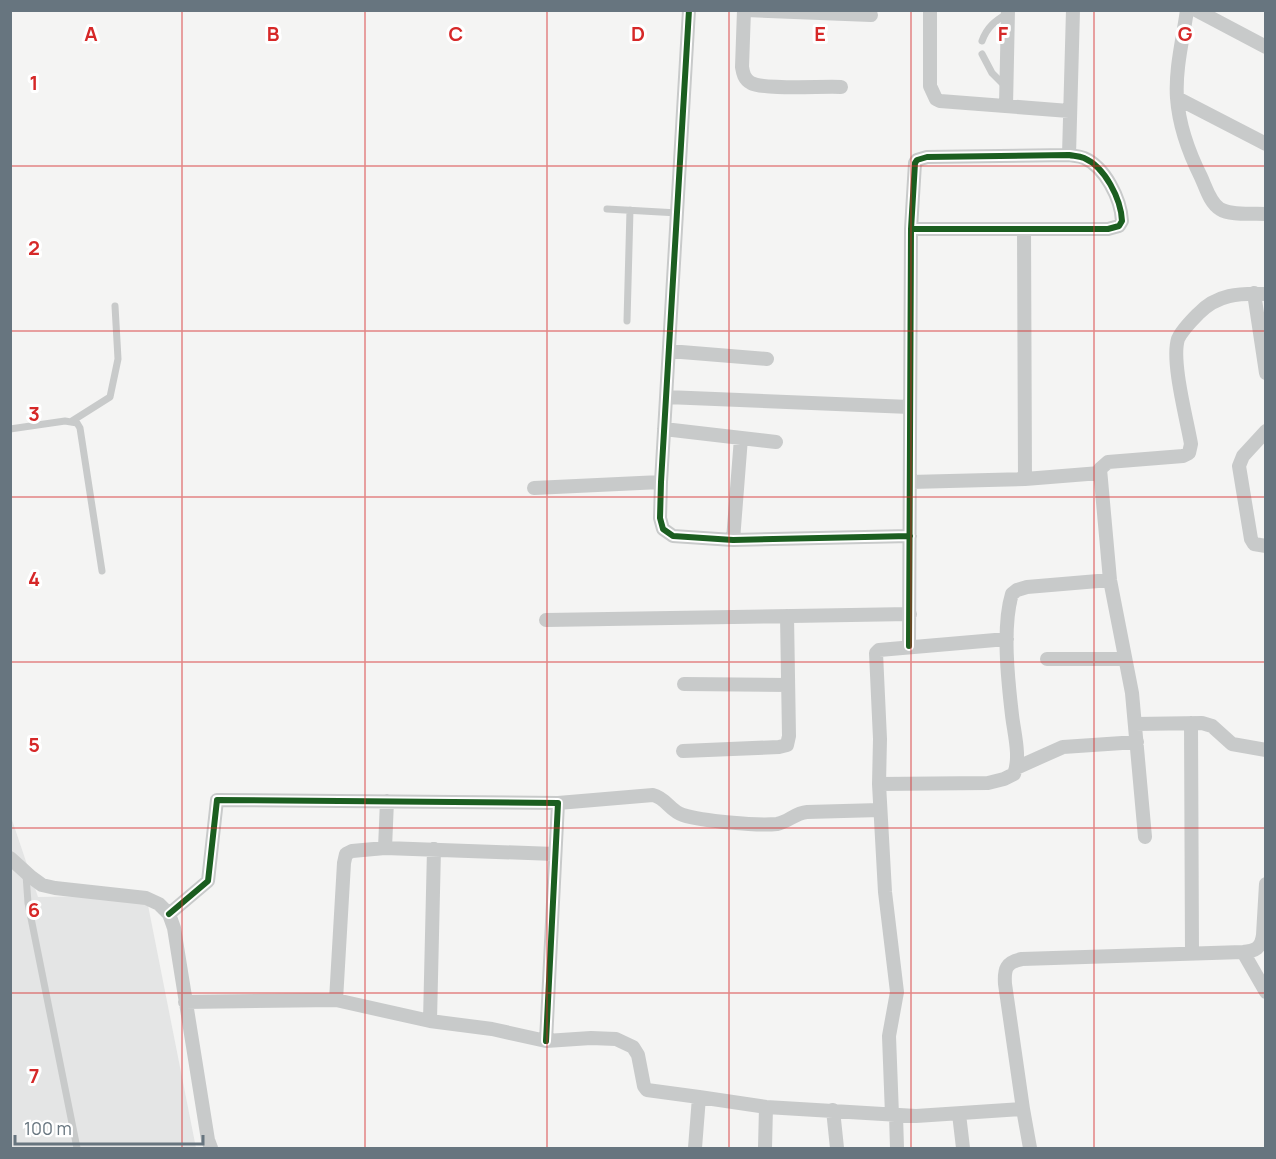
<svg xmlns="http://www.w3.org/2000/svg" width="1276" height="1159" font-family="Manrope,sans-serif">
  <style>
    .built { fill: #e4e5e5 }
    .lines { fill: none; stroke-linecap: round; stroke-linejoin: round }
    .service { stroke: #c8caca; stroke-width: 7 }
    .minor { stroke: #c8caca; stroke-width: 14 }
    .cycleway-casing { stroke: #fff; stroke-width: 10 }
    .cycleway { stroke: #1b5e20; stroke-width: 6 }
    .grid { fill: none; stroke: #d62828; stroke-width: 1.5; stroke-opacity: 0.55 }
    .grid-label { font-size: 20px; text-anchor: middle; font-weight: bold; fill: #d62828; stroke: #fff; stroke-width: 6; stroke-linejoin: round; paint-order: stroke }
  </style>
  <rect width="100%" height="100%" fill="#f4f4f3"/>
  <path class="built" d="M10,814l28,83 108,-2 50,253h-185z"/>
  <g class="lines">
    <path class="service" d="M982,41c5,-14 13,-20 26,-28
      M982,54l10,19 13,13
      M607,209l71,4
      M627,321l3,-111
      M72,421l38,-24 8,-38 -3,-53
      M10,429l55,-8 12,2 3,5 22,143
      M26,875l2,28 49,245"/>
    <path class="minor" d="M689,10l-28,472 -1,36 3,11 10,7 60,4 177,-4
      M744,10l-2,57c1,6 2,12 9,16 13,7 71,3 90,4
      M746,10l125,5
      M930,10v76l6,13 4,2 129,10
      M1187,10c-4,29 -12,59 -10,88 2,27 12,55 24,79 5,11 9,26 19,32 11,7 32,4 46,5
      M1196,10l70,37
      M1177,98l89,46
      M1006,106l2,-96
      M1069,155l4,-145
      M1024,229l1,250
      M1254,293l12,80
      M669,351l98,8
      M666,397l244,10
      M664,429l112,13
      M1266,431l-23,25 -4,10 12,73 3,5 12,2
      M910,482l115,-3 75,-6
      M534,488l127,-6
      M733,540l8,-102
      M546,620l364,-6
      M909,646l2,-417 4,-66 2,-3 10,-3 142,-2c5,1 10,1 15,3 21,9 37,41 38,63l-3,5 -11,3h-197
      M1047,659h78
      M684,684l104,1
      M1191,723l1,230
      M1135,724l67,-1 10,3 20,18 34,6
      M683,751l96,-4 8,-2 2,-9 -2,-120
      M1016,768l47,-21 74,-5
      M879,784l109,-1 16,-4 10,-5c7,-17 0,-41 -2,-59 -4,-34 -10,-89 0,-121l5,-4 10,-3 83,-7
      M558,803l95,-8c13,3 17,16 30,20 19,6 74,11 94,9 11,-2 18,-11 30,-12l73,-2
      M1145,837l-13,-144 -22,-113 -10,-111 8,-7 75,-6 6,-3 2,-9c-4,-24 -20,-83 -13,-105 4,-9 13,-18 20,-25 19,-20 41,-21 68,-20
      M385,848l2,-47
      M10,858l21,19 11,8 13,3 91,10 13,6 10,10 5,14 34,212 3,8
      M169,914l39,-33 9,-81 341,3 -12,238
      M1243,952l23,40
      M336,1000l8,-137 2,-9 6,-3 33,-3 170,6
      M185,1002l151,-2 94,21 62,8 54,12 45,-3 25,1 17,8 5,8 6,31 3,4 52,7
      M430,1021l4,-172
      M1023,1109l-18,-125c-1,-15 1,-22 17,-25l221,-7c13,-1 18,-4 20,-17l3,-51
      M833,1110l4,38
      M959,1114l4,34
      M892,1115l-3,-79 8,-44 -12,-100 -6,-108 1,-45 -4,-86 3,-3 128,-11
      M896,1115l1,33
      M695,1148l4,-51 67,10 150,9 107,-7 7,39
      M765,1148l1,-41"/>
    <g class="cycleway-casing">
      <path id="cycleway" d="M689,10l-28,472 -1,36 3,11 10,7 60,4 177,-4
        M909,646l2,-417 4,-66 2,-3 10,-3 142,-2c5,1 10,1 15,3 21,9 37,41 38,63l-3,5 -11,3h-197
        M169,914l39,-33 9,-81 341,3 -12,238"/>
    </g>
    <use href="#cycleway" class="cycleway"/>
  </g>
  <path class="grid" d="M182,10v1138M365,10v1138M547,10v1138M729,10v1138M911,10v1138M1094,10v1138M10,166h1256M10,331h1256M10,497h1256M10,662h1256M10,828h1256M10,993h1256"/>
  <g class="grid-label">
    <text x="91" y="41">A</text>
    <text x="273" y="41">B</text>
    <text x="456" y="41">C</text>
    <text x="638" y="41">D</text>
    <text x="820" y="41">E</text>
    <text x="1003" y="41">F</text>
    <text x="1185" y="41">G</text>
    <text x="34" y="90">1</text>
    <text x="34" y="255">2</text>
    <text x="34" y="421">3</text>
    <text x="34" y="586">4</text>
    <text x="34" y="752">5</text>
    <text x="34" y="917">6</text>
    <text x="34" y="1083">7</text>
  </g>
  <rect width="1276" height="1159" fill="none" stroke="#67757f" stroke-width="24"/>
  <path d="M15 1135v9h188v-9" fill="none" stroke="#67757f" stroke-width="3"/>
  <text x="24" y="1135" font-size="18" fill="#67757f" stroke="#ffffff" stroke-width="4.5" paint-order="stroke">100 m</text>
</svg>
